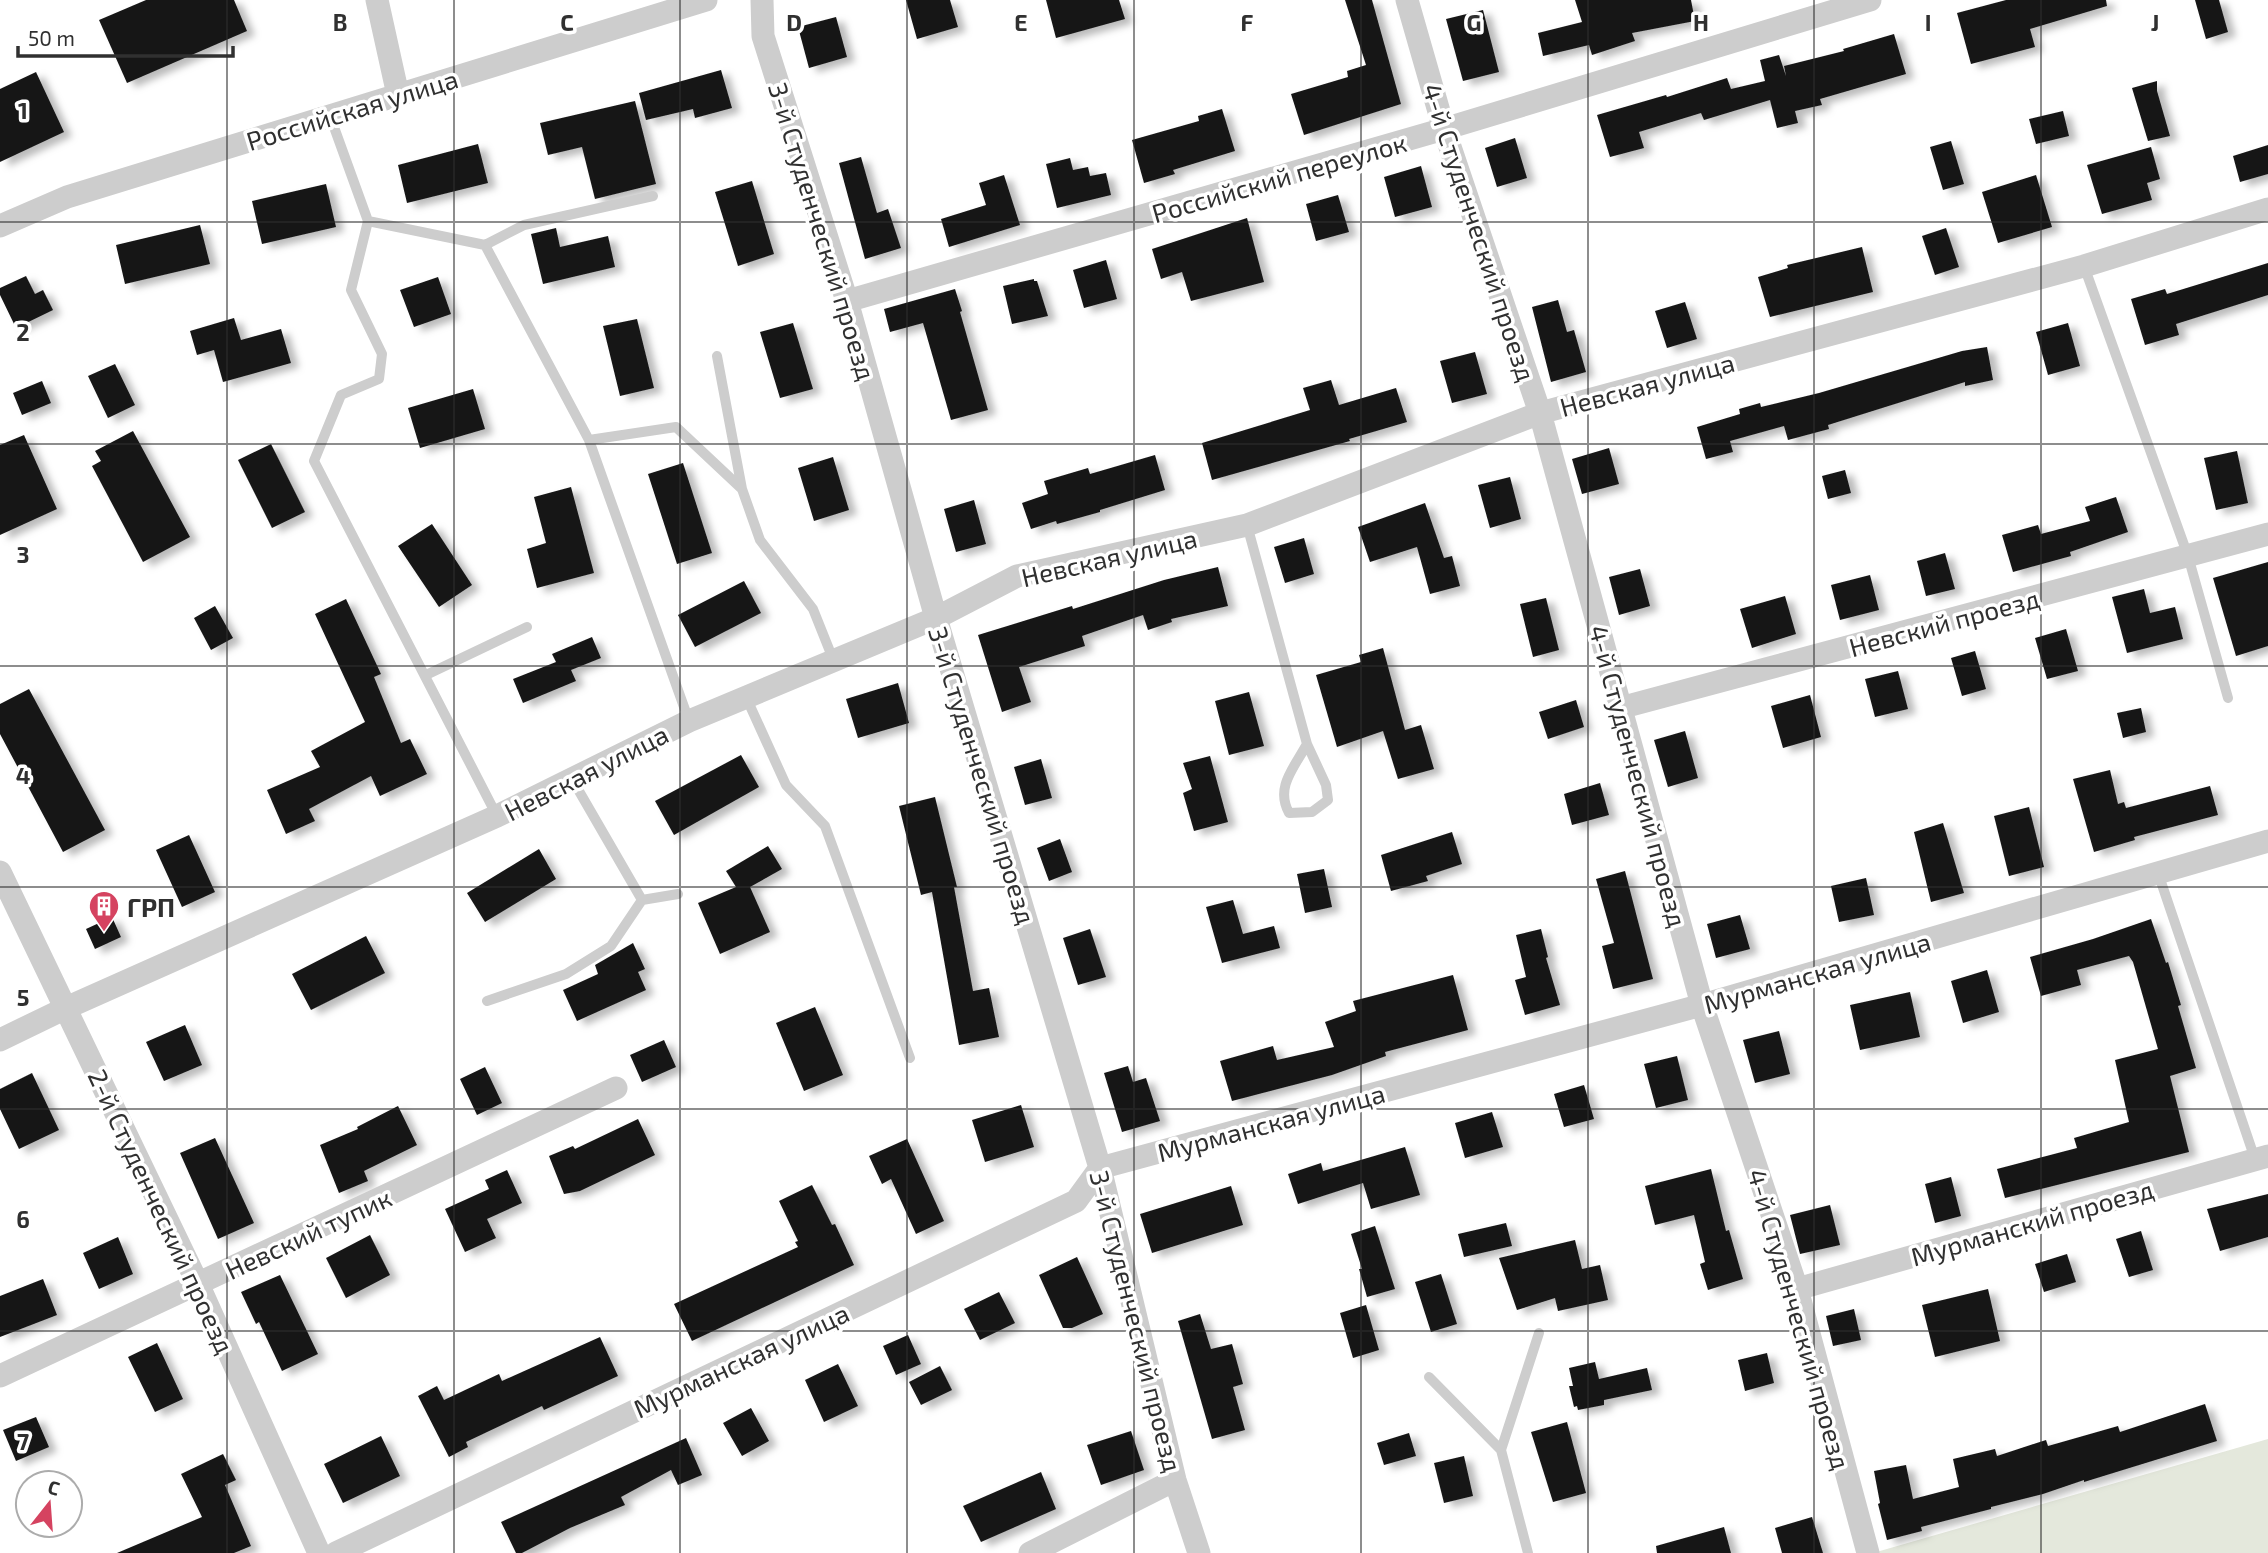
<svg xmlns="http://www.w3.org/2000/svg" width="2268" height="1553" font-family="'Exo 2',sans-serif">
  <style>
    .green { fill: #e4e8dc }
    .building { fill: #171717; filter: url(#shadow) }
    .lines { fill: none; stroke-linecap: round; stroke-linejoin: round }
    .lane { stroke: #cdcdcd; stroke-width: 10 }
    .street { stroke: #cdcdcd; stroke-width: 23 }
    .grid { fill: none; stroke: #303030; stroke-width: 2; stroke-opacity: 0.55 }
    .labels { text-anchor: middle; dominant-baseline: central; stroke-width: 7; stroke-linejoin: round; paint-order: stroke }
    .street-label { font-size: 26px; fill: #303030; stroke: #fff }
    .poi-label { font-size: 26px; font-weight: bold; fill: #303030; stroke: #fff; text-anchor: start }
    .grid-label { font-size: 23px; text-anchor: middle; font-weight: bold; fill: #303030; stroke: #fff; stroke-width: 7; stroke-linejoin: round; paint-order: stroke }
  </style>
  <defs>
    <filter id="shadow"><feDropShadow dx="8" dy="4.5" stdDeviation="3.5" flood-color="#0004"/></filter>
  </defs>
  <rect width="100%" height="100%" fill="#fff"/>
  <path class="green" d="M2268,1439v114h-395z"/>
  <path class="building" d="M146,0h88l13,31 -120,52 -28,-63z
    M906,0h44l8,27 -41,12z
    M1046,0h73l6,19 -69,19z
    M1345,0h27l29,104 -97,31 -13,-41 57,-17 -1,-6 19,-6z
    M1575,0h116l4,21 -63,12 3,8 -43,14 -3,-10 -46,11 -5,-23 44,-11z
    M2006,0h100l1,6 -77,23 5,18 -64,17 -14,-51z
    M2195,0h24l9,32 -22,7z
    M1483,10l16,62 -36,9 -17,-62z
    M836,17l11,40 -38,11 -11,-41z
    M1894,34l12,40 -86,25 2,6 -27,6 3,12 -21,5 -7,-28 -66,20 -3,-7 -62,19 5,16 -34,9 -13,-42 69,-20 1,2 60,-19 4,11 34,-8 -5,-21 19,-5 7,21 -2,-10 60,-15 -1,-2z
    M721,70l11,38 -37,10 -2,-9 -47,11 -7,-27z
    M36,72l28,60 -64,30v-73z
    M2157,81v10l13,45 -22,5 -16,-53z
    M635,101l21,83 -61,15 -13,-52 -34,8 -8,-32z
    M1222,109l13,42 -62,19 2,4 -31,9 -12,-43 67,-19 -1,-5z
    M2063,111l6,25 -33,8 -7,-25z
    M1515,138l12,40 -30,9 -12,-39z
    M1951,141l13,43 -21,6 -13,-43z
    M478,144l10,39 -81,20 -9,-38z
    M2268,145v29l-28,8 -7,-26z
    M2151,147l9,32 -13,4 5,17 -50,14 -15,-49z
    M861,157l16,56 11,-4 13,39 -36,11 -26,-96z
    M1070,158l3,12 15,-3 2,9 16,-3 5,22 -54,13 -11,-44z
    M1421,166l11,41 -37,10 -11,-40z
    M1004,175l16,50 -71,22 -8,-28 45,-14 -7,-22z
    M2036,175l16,52 -54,16 -16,-51z
    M752,181l22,73 -36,12 -23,-74z
    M326,184l10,43 -74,17 -10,-43z
    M1338,195l11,37 -33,9 -10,-37z
    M1247,218l17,64 -73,19 -9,-29 -21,7 -9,-30z
    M200,225l10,39 -85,20 -9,-39z
    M556,228l4,19 48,-11 7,31 -72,17 -12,-50z
    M1946,228l13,39 -24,8 -13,-39z
    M1862,247l11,45 -103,25 -12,-40 30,-9 -1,-3z
    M1106,260l11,39 -33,9 -11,-38z
    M2268,263v32l-92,29 3,11 -34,10 -14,-46 34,-10 2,5z
    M26,276l9,18 8,-4 10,20 -37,18 -16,-33v-7z
    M438,277l13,37 -37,13 -14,-37z
    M1034,279v2h3l11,35 -36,8 -9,-38z
    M955,289l7,22 -2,1 28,98 -37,10 -28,-97 -33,9 -6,-23z
    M1558,300l9,32 7,-2 12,42 -35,10 -19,-75z
    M1685,302l12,37 -30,9 -12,-37z
    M234,318l7,22 40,-11 10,34 -68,19 -9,-32 -17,5 -7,-24z
    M637,319l17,69 -34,8 -17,-70z
    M793,323l20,66 -33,9 -20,-66z
    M2068,323l12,43 -32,9 -12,-43z
    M1987,347l6,33 -28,6v-4l-137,43 1,4 -41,11 -4,-14 -54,15 3,11 -27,7 -9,-32 43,-13 -1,-5 21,-6 1,4 58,-14 143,-42z
    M1475,352l12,42 -35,9 -12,-42z
    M115,364l20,41 -27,13 -20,-42z
    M1331,380l8,25 57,-17 11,34 -58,17 1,2 -138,39 -10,-37 108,-33 -7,-22z
    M42,381l9,22 -29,12 -9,-22z
    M473,389l12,40 -65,19 -12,-40z
    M133,431l57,106 -47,25 -51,-96 9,-5 -6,-10z
    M24,435l33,74 -57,26v-90z
    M271,444l34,68 -33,16 -34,-68z
    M1609,448l10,36 -37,10 -10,-35z
    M2237,451l11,52 -32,7 -12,-52z
    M1155,455l10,35 -65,20v2l-43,12 -1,-3 -25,8 -9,-26 26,-9 -4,-13 44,-13 2,6z
    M833,457l16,53 -35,11 -16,-53z
    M683,463l29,90 -35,11 -29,-90z
    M1845,470l6,23 -23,6 -6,-23z
    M1510,477l11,42 -31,9 -12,-43z
    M571,487l23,86 -57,15 -10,-39 19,-6 -12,-46z
    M2116,497l12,35 -58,20 1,4 -58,16 -11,-37 36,-10 3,9 49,-13 -5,-14z
    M974,500l12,44 -30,8 -12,-43z
    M1425,503l19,55 8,-2 8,30 -30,8 -13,-47 -47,15 -12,-35z
    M432,524l40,61 -33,22 -41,-61z
    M1304,538l10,36 -29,9 -11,-36z
    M1945,553l10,36 -29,7 -9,-35z
    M2268,562v84l-32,10 -23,-78z
    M1218,567l10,39 -57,13 1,3 -24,8 -5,-15 -61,21 3,10 -66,21 12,35 -29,10 -24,-77 94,-29 1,3 91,-29z
    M1640,569l10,37 -31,9 -10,-38z
    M1870,575l9,35 -39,10 -9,-35z
    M744,581l17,32 -66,34 -17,-32z
    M2144,589l6,24 25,-6 8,32 -56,14 -15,-56z
    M1785,596l11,38 -44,14 -12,-39z
    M1546,598l13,52 -26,7 -13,-53z
    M346,599l35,75 -7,3 27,66 9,-4 17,35 -47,22 -9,-20 -62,33 6,12 -29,13 -19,-44 53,-23 -9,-16 54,-29 -50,-108z
    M215,606l18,32 -22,12 -17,-32z
    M2066,629l12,42 -31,8 -12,-41z
    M592,637l9,21 -30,12 5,11 -53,22 -10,-24 43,-17 -4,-8z
    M1383,648l22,82 16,-5 13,44 -36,10 -15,-48 -46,16 -21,-72 45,-13 -2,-7z
    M1975,651l11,38 -24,7 -11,-38z
    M1898,671l10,38 -33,8 -10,-38z
    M898,683l11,40 -51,15 -12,-39z
    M29,689l76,141 -42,22 -63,-118v-30z
    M1249,692l15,54 -35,9 -14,-54z
    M1810,695l11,42 -38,11 -12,-42z
    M1576,700l8,27 -36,12 -9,-27z
    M2141,708l5,24 -23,6 -6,-25z
    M1685,731l13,47 -30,9 -14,-47z
    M741,755l18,32 -85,48 -19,-34z
    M1210,756l18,66 -34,9 -11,-38 9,-4 -9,-26z
    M1041,759l11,39 -27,7 -11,-38z
    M2110,770l8,34 6,-2 2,6 84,-22 8,29 -84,22 1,3 -41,12 -21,-73z
    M1600,783l9,32 -37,10 -8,-31z
    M935,797l22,90h-3l19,104 16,-3 10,49 -40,8 -27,-153 -11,3 -22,-89z
    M2029,807l15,60 -35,9 -15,-60z
    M1943,823l21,70 -33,9 -17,-70z
    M1452,832l10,32 -36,12 2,5 -37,10 -10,-36z
    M189,835l26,57 -33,15 -26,-57z
    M1060,839l12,33 -23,9 -12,-33z
    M768,846l14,23 -32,18 20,45 -50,22 -22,-51 38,-16 -10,-16z
    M539,849l17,30 -71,43 -18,-29z
    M1324,869l8,38 -27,6 -8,-39z
    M1625,871l28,108 -40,10 -11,-43 12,-3 -18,-64z
    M1866,878l8,37 -35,7 -8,-36z
    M1233,900l10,34 31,-8 6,22 -58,15 -16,-56z
    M1740,915l10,34 -34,9 -9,-34z
    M112,917l9,20 -26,12 -9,-20z
    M2151,919l15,44 2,-1 13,43 -3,1 18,62 -26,8 19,76 -184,46 -8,-29 80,-21 -3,-10 55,-16 -14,-62 43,-11 -25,-87 -4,-6 -52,14 4,15 -40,11 -11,-39 63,-18z
    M1090,929l16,48 -28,8 -15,-47z
    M1541,929l7,28 -2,1 14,47 -35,10 -10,-35 11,-3 -10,-42z
    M366,936l19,37 -74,37 -19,-36z
    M633,943l12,26 -7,3 8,18 -69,31 -14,-31 35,-16 -3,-9z
    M1987,970l12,42 -36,11 -12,-42z
    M1453,975l15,55 -83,22 1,4 -54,19 -100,26 -12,-40 53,-15 4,14 57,-13 -9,-25 31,-11 -3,-10z
    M1910,992l10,45 -60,13 -10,-45z
    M815,1007l28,68 -39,16 -28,-68z
    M185,1025l17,40 -38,16 -18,-39z
    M1779,1031l11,43 -35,9 -12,-43z
    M664,1040l12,27 -34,15 -12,-27z
    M1677,1056l11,44 -32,8 -12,-44z
    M1128,1066l5,16 13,-4 14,43 -38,11 -18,-59z
    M485,1067l17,36 -25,12 -17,-36z
    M32,1073l27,57 -40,19 -19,-40v-20z
    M1584,1085l10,34 -30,8 -10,-33z
    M1021,1105l13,42 -49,15 -13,-42z
    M398,1106l19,39 -53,26 4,10 -29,12 -19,-48 38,-16 -1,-2z
    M1492,1112l11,35 -38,11 -10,-35z
    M638,1119l17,36 -75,36 -16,3 -15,-38 24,-10 2,3z
    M215,1138l39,85 -36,16 -38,-86z
    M907,1139l37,82 -28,13 -25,-55 -9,5 -13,-28z
    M1405,1147l15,48 -49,14 -8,-26 -65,21 -10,-30 33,-11 2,8z
    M1711,1169l15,62 3,-1 14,49 -35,11 -8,-26 5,-2 -11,-47 -39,10 -10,-39z
    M507,1170l15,33 -35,16 9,19 -31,14 -20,-43 44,-20 -4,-9z
    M1951,1177l10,39 -26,7 -10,-39z
    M812,1185l20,40 3,-1 19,41 -162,76 -18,-37 124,-57 -3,-5 3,-1 -19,-40z
    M1231,1186l12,39 -91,28 -12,-39z
    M2268,1194v43l-48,14 -13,-42z
    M1830,1205l10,40 -40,9 -10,-39z
    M1506,1223l6,23 -48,11 -6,-23z
    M1375,1226l20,63 -28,8 -8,-28h3l-11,-35z
    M2141,1231l12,39 -24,7 -13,-38z
    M370,1235l20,40 -44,23 -20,-40z
    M118,1237l15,37 -34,15 -16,-36z
    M1575,1240l7,29 18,-4 8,35 -50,11 -3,-13 -38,12 -18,-52z
    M2067,1254l9,28 -32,10 -9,-28z
    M1077,1257l26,57 -31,14h-9l-24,-53z
    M1441,1274l16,50 -26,8 -16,-50z
    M280,1275l38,79 -36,17 -23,-49 -3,2 -15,-32z
    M43,1279l14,36 -57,22v-41z
    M1988,1289l12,52 -65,16 -13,-52z
    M999,1292l16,31 -35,17 -16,-31z
    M1366,1305l13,45 -26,8 -13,-45z
    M1854,1309l7,31 -28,6 -7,-30z
    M1200,1314l11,35 21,-5 11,40 -10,3 12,43 -33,9 -34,-118z
    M908,1335l13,29 -25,11 -13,-29z
    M600,1337l18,39 -74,34 -2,-4 -76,36 2,5 -19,10 -31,-61 19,-10 7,14 55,-26 3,7z
    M157,1343l26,56 -28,13 -27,-55z
    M1767,1353l7,30 -29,8 -7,-31z
    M1595,1362l4,17 48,-11 5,22 -48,10v5l-26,5 -1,-4 -3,1 -5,-21h4l-4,-18z
    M838,1364l20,42 -34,16 -19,-42z
    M940,1366l12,24 -31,15 -12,-23z
    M2205,1404l12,37 -133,41v-2l-41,14 -52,13v2l-70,18 1,4 -35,9 -9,-36 2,-1 -6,-32 32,-6 7,34 46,-12 -6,-28 42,-10 2,7 49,-16 2,6 70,-20 2,6z
    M751,1408l18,33 -27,15 -19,-33z
    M36,1417l13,30 -33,14 -13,-31z
    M1567,1422l19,71 -33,9 -22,-70z
    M1131,1431l13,39 -43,15 -14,-40z
    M1409,1433l7,23 -32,9 -7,-22z
    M381,1436l19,40 -57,27 -19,-39z
    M686,1438l16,37 -24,10 -7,-15 -50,27 4,8 -55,23 -48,25h-6l-15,-31z
    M223,1454l13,26 -11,5 26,61 -17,7h-117l85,-36 -21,-43z
    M1464,1456l9,40 -29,7 -10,-40z
    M1041,1472l15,37 -75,33 -18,-36z
    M1812,1517l11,36h-41l-7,-25z
    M1724,1527l7,26h-74l-1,-7z"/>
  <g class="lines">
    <path class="lane" d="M330,116l38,105 117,24 104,195 100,281
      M368,221l-17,69 31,64 -3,25 -38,16 -27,66 183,355
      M485,245l39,-20 129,-29
      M2084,266l104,290 40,142
      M717,356l25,133
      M589,440l87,-13 66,62 18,51 53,69 20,50
      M1247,525l60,219c-13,24 -32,43 -18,69l23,-1 16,-12 -2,-15 -19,-41
      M426,675l101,-48
      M746,697l40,88 39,41 85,232
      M572,779l70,121 36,-6
      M2158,873l97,286
      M487,1001l79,-27 45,-28 31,-46
      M1429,1377l72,73
      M1528,1553l-27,-103 38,-117"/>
    <path class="street" d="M377,0l21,95
      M762,0l1,36 84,265 89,317 164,550 75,312 24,73
      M1407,0l37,129 96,284 162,592 95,284 71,264
      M0,226l67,-29 639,-197
      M847,301l597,-172 426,-129
      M1620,708l648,-174
      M0,872l198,412 121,269
      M0,1040l66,-32 431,-192 192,-95 247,-103 81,-42 230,-51 293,-112 544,-147 184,-57
      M1797,1289l471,-133
      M0,1376l616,-288
      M336,1553l740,-352 24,-33 602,-163 566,-164
      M1030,1553l145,-73"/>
  </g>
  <path class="grid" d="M227,0v1553M454,0v1553M680,0v1553M907,0v1553M1134,0v1553M1361,0v1553M1588,0v1553M1814,0v1553M2041,0v1553M0,222h2268M0,444h2268M0,666h2268M0,887h2268M0,1109h2268M0,1331h2268"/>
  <defs>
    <g id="building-pin" transform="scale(1.575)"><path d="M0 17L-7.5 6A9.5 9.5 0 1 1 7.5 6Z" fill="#d54360" stroke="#fff"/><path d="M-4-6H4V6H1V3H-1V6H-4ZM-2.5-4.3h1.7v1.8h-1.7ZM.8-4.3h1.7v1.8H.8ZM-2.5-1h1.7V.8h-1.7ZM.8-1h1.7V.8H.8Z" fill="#fff"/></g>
  </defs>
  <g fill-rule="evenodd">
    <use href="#building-pin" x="104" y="906"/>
  </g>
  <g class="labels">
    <g class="street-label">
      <text transform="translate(352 109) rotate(-17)">Российская улица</text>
      <text transform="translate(1279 177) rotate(-16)">Российский переулок</text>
      <text transform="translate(823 231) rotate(73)">3-й Студенческий проезд</text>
      <text transform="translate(1480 232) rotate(72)">4-й Студенческий проезд</text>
      <text transform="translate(1647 384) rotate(-15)">Невская улица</text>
      <text transform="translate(1109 557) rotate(-13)">Невская улица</text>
      <text transform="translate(1944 622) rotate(-15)">Невский проезд</text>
      <text transform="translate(586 772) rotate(-27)">Невская улица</text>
      <text transform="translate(983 775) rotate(73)">3-й Студенческий проезд</text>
      <text transform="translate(1639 776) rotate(75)">4-й Студенческий проезд</text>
      <text transform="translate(1817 972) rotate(-16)">Мурманская улица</text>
      <text transform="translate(1271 1122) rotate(-15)">Мурманская улица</text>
      <text transform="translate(162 1211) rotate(65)">2-й Студенческий проезд</text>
      <text transform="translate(2032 1222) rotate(-16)">Мурманский проезд</text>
      <text transform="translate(308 1233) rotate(-25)">Невский тупик</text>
      <text transform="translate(1800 1319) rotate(74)">4-й Студенческий проезд</text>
      <text transform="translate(1137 1321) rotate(76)">3-й Студенческий проезд</text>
      <text transform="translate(741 1360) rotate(-25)">Мурманская улица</text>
    </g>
    <g class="poi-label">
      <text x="127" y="906">ГРП</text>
    </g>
  </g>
  <g class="grid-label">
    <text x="340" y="31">B</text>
    <text x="567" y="31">C</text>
    <text x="794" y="31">D</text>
    <text x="1021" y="31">E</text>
    <text x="1247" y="31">F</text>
    <text x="1474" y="31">G</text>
    <text x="1701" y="31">H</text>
    <text x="1928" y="31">I</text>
    <text x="2155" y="31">J</text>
    <text x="23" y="119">1</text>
    <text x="23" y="341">2</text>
    <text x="23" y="563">3</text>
    <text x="23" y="784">4</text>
    <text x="23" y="1006">5</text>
    <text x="23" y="1228">6</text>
    <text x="23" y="1450">7</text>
  </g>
  <g transform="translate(49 1504) rotate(17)"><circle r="33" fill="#ffffff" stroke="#acacac" stroke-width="2"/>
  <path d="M0-5L12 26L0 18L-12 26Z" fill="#d54360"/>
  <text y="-10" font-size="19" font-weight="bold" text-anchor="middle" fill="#303030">С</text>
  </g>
  <path d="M18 46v10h215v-10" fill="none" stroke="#303030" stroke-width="3.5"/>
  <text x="28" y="46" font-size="21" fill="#303030" stroke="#ffffff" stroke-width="5" paint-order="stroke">50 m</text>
</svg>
